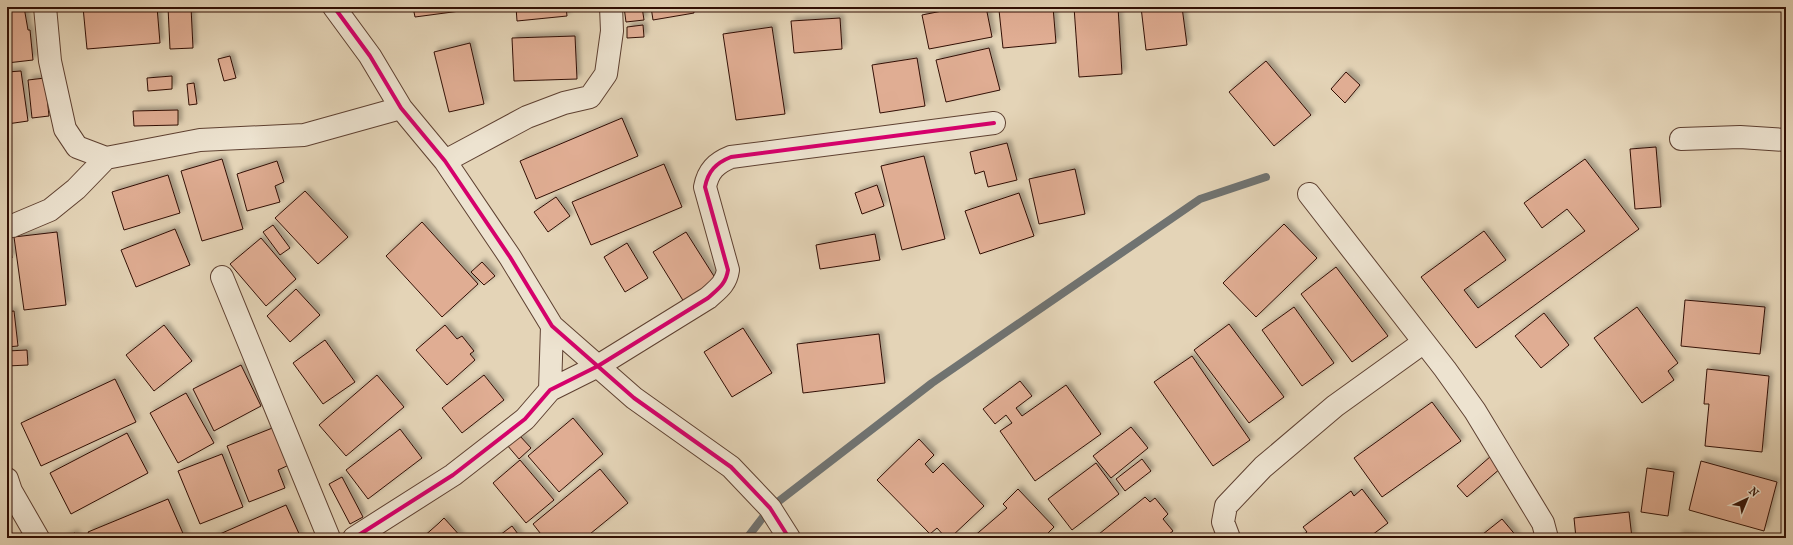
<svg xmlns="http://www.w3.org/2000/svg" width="1793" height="545" font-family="'IM FELL French Canon',serif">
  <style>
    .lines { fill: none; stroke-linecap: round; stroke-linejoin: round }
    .stream { stroke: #707371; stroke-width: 8 }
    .building { fill: #e0ad93; stroke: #310f04; filter: url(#shadow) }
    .minor-casing { stroke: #5e4031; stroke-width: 24 }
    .minor { stroke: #ede3d0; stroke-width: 22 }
    .cycleway-casing { stroke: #ede3d0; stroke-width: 6 }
    .cycleway { stroke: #d6006c; stroke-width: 4 }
  </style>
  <defs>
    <filter id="shadow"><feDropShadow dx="3.5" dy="-3.5" stdDeviation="2" flood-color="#0004"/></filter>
  </defs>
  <rect width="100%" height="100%" fill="#e4d4b7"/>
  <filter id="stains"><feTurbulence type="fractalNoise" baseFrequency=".005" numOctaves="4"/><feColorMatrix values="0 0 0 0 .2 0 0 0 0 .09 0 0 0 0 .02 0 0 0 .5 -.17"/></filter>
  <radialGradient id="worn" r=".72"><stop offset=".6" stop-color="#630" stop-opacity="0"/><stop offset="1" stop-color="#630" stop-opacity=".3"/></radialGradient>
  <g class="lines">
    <path class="stream" d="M747,538l23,-30 162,-125 268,-184 66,-22"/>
  </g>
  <path class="building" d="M7,7h17l4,23h2l3,30 -26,3z
    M83,7h74l3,36 -73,6z
    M168,7h23l2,41 -23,1z
    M413,7h46l1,4 -45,6z
    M516,7h50l1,9 -50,5z
    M624,7h18l2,13 -18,2z
    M651,7h42l1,6 -41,7z
    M962,7h24l6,30 -63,12 -7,-34z
    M1026,7h27l3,36 -53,5 -4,-38z
    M1074,7h44l4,67 -43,3z
    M1141,7h41l5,38 -41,5z
    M840,18l2,31 -48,4 -3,-32z
    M643,25l1,12 -17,1v-11z
    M772,27l13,87 -49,6 -13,-86z
    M575,36l2,43 -63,2 -2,-43z
    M470,43l14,61 -35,8 -15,-60z
    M989,48l11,42 -54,12 -10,-42z
    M230,56l6,22 -12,3 -6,-22z
    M917,58l8,48 -45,7 -8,-48z
    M1266,61l45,54 -37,31 -45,-54z
    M21,71l7,50 -21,3v-52z
    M1346,72l14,13 -15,18 -14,-14z
    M172,76v13l-24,2 -1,-13z
    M45,78l4,38 -17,2 -4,-38z
    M194,83l3,21 -8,1 -2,-21z
    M178,110v15l-44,1 -1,-15z
    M622,118l16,38 -102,43 -16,-38z
    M1007,143l10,37 -29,7 -4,-16 -9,3 -5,-22z
    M1656,147l5,60 -26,2 -5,-60z
    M924,156l21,83 -43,11 -21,-84z
    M222,159l21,70 -41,12 -21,-70z
    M1585,159l54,70 -163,119 -55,-71 63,-46 22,29 -42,30 14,18 107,-77 -18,-22 -25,19 -18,-25z
    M277,161l7,21 -9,4 5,16 -33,9 -10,-37z
    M664,164l18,43 -91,38 -19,-43z
    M1075,169l10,45 -46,10 -10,-45z
    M168,175l12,38 -56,17 -12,-38z
    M877,185l7,21 -22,8 -7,-21z
    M305,191l43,46 -30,27 -43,-46z
    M1019,193l15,43 -54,18 -15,-43z
    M556,197l14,19 -22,16 -14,-20z
    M422,222l56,62 -36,33 -56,-61z
    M1284,224l33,34 -61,59 -33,-34z
    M273,225l17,23 -10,7 -17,-23z
    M175,229l15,36 -54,22 -15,-37z
    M57,232l9,73 -42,5 -10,-73z
    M686,232l31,49 -33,21 -31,-50z
    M7,234h2l3,24 -5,1z
    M875,234l5,26 -60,9 -4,-24z
    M261,238l35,41 -30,27 -36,-42z
    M627,243l21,35 -23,14 -21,-35z
    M482,262l13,14 -11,9 -13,-13z
    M1336,267l52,69 -36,26 -51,-68z
    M296,289l24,26 -30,27 -23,-26z
    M1685,300l80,7 -5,47 -79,-8z
    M1294,307l40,56 -32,23 -40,-56z
    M1637,307l41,56 -10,8 6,9 -32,23 -48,-65z
    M14,311l4,35 -11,1v-35z
    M1544,313l25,32 -28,23 -26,-32z
    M1229,324l55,73 -35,26 -55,-73z
    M164,325l28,36 -38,30 -28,-36z
    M445,325l12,14 5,-3 12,15 -4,3 5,6 -28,25 -31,-35z
    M743,328l29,45 -40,24 -28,-45z
    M879,334l6,49 -82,10 -6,-49z
    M325,340l30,42 -32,22 -30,-41z
    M27,350l1,15 -21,1v-15z
    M1192,356l58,84 -37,26 -59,-84z
    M241,365l20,41 -47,25 -21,-42z
    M1707,369l62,7 -7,76 -57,-6 4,-42h-5z
    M377,375l27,32 -58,49 -27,-31z
    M484,375l20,25 -42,33 -20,-25z
    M115,379l21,43 -95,44 -20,-43z
    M1020,381l12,15 -16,12 6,8 44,-31 35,49 -66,47 -35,-50 12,-8 -6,-8 -11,9 -12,-15z
    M186,393l28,50 -36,20 -28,-50z
    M1432,402l29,39 -79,56 -28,-39z
    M573,418l30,36 -44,38 -31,-36z
    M275,427l14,38 -11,5 7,18 -36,14 -22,-56z
    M1131,427l17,21 -37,30 -18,-22z
    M400,429l22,29 -54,41 -22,-29z
    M127,433l21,40 -77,41 -21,-41z
    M519,435l12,13 -12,11 -12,-14z
    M919,439l15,16 -9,9 8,9 10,-10 41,43 -34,32h-4l-9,-10 -7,6 -53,-54z
    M222,454l21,53 -43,17 -22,-53z
    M1491,456l10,12 -34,29 -10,-11z
    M1142,459l9,12 -26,20 -9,-12z
    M520,460l34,40 -28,23 -33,-40z
    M1701,461l76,21 -13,49 -75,-21z
    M1096,463l23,31 -47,36 -24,-31z
    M1647,468l27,4 -6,44 -27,-4z
    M600,469l28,34 -43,35h-41l-11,-14z
    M342,477l21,40 -13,7 -21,-40z
    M1018,489l36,38 -11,11h-71l35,-30 -4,-4z
    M1362,489l26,34 -20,15h-69l8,-6 -4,-5 48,-36 3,5z
    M1145,497l5,5 5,-4 13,16 -5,5 10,12 -9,7h-70z
    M168,499l17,39h-94l-3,-6z
    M286,505l15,33 -88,-1z
    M1629,512l3,26h-56l-2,-20z
    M444,518l18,20h-40l17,-15z
    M1502,519l16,19h-40z
    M512,526l9,12h-25z
    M75,533l2,5h-14z
    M1679,534l29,4h-29z"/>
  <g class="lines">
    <g class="minor-casing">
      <path id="minor" d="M45,7l5,54 15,68 12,18 29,11 94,-18 104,-5 97,-27
        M334,7l36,49 31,52 44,53 65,96 42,69 82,72 97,69 39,41 19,30
        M1681,139l59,-2 46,3
        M445,161l82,-44 37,-14 26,-6 16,-23 6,-43 -1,-24
        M1309,194l136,175 30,42 68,112 4,15
        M7,227l5,-1 38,-16 26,-21 30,-31
        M222,277l107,261
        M550,390l2,-64
        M7,479l4,12 27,47
        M354,538l99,-63 72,-56 25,-29 48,-24 110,-68c10,-9 18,-14 20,-28l-23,-83c3,-16 11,-24 26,-30l263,-34
        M1229,538l-6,-16 3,-16 37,-39 72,-61 89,-64"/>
    </g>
    <use href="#minor" class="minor"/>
    <g class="cycleway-casing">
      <path id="cycleway" d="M334,7l36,49 31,52 44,53 65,96 42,69 82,72 97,69 39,41 19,30
        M354,538l99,-63 72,-56 25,-29 48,-24 110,-68c10,-9 18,-14 20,-28l-23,-83c3,-16 11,-24 26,-30l263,-34"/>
    </g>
    <use href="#cycleway" class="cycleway"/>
  </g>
  <rect width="1793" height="545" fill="none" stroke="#e4d4b7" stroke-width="24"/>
  <rect x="8" y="8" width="1777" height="529" fill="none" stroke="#310f04" stroke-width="2"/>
  <rect x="12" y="12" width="1769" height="521" fill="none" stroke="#310f04"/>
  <g transform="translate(1747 499) rotate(44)" stroke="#ede3d0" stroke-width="3" paint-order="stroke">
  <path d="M0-3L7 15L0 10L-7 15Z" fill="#310f04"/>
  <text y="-6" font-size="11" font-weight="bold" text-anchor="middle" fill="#310f04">N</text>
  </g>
  <rect width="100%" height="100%" filter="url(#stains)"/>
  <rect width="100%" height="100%" fill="url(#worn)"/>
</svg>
